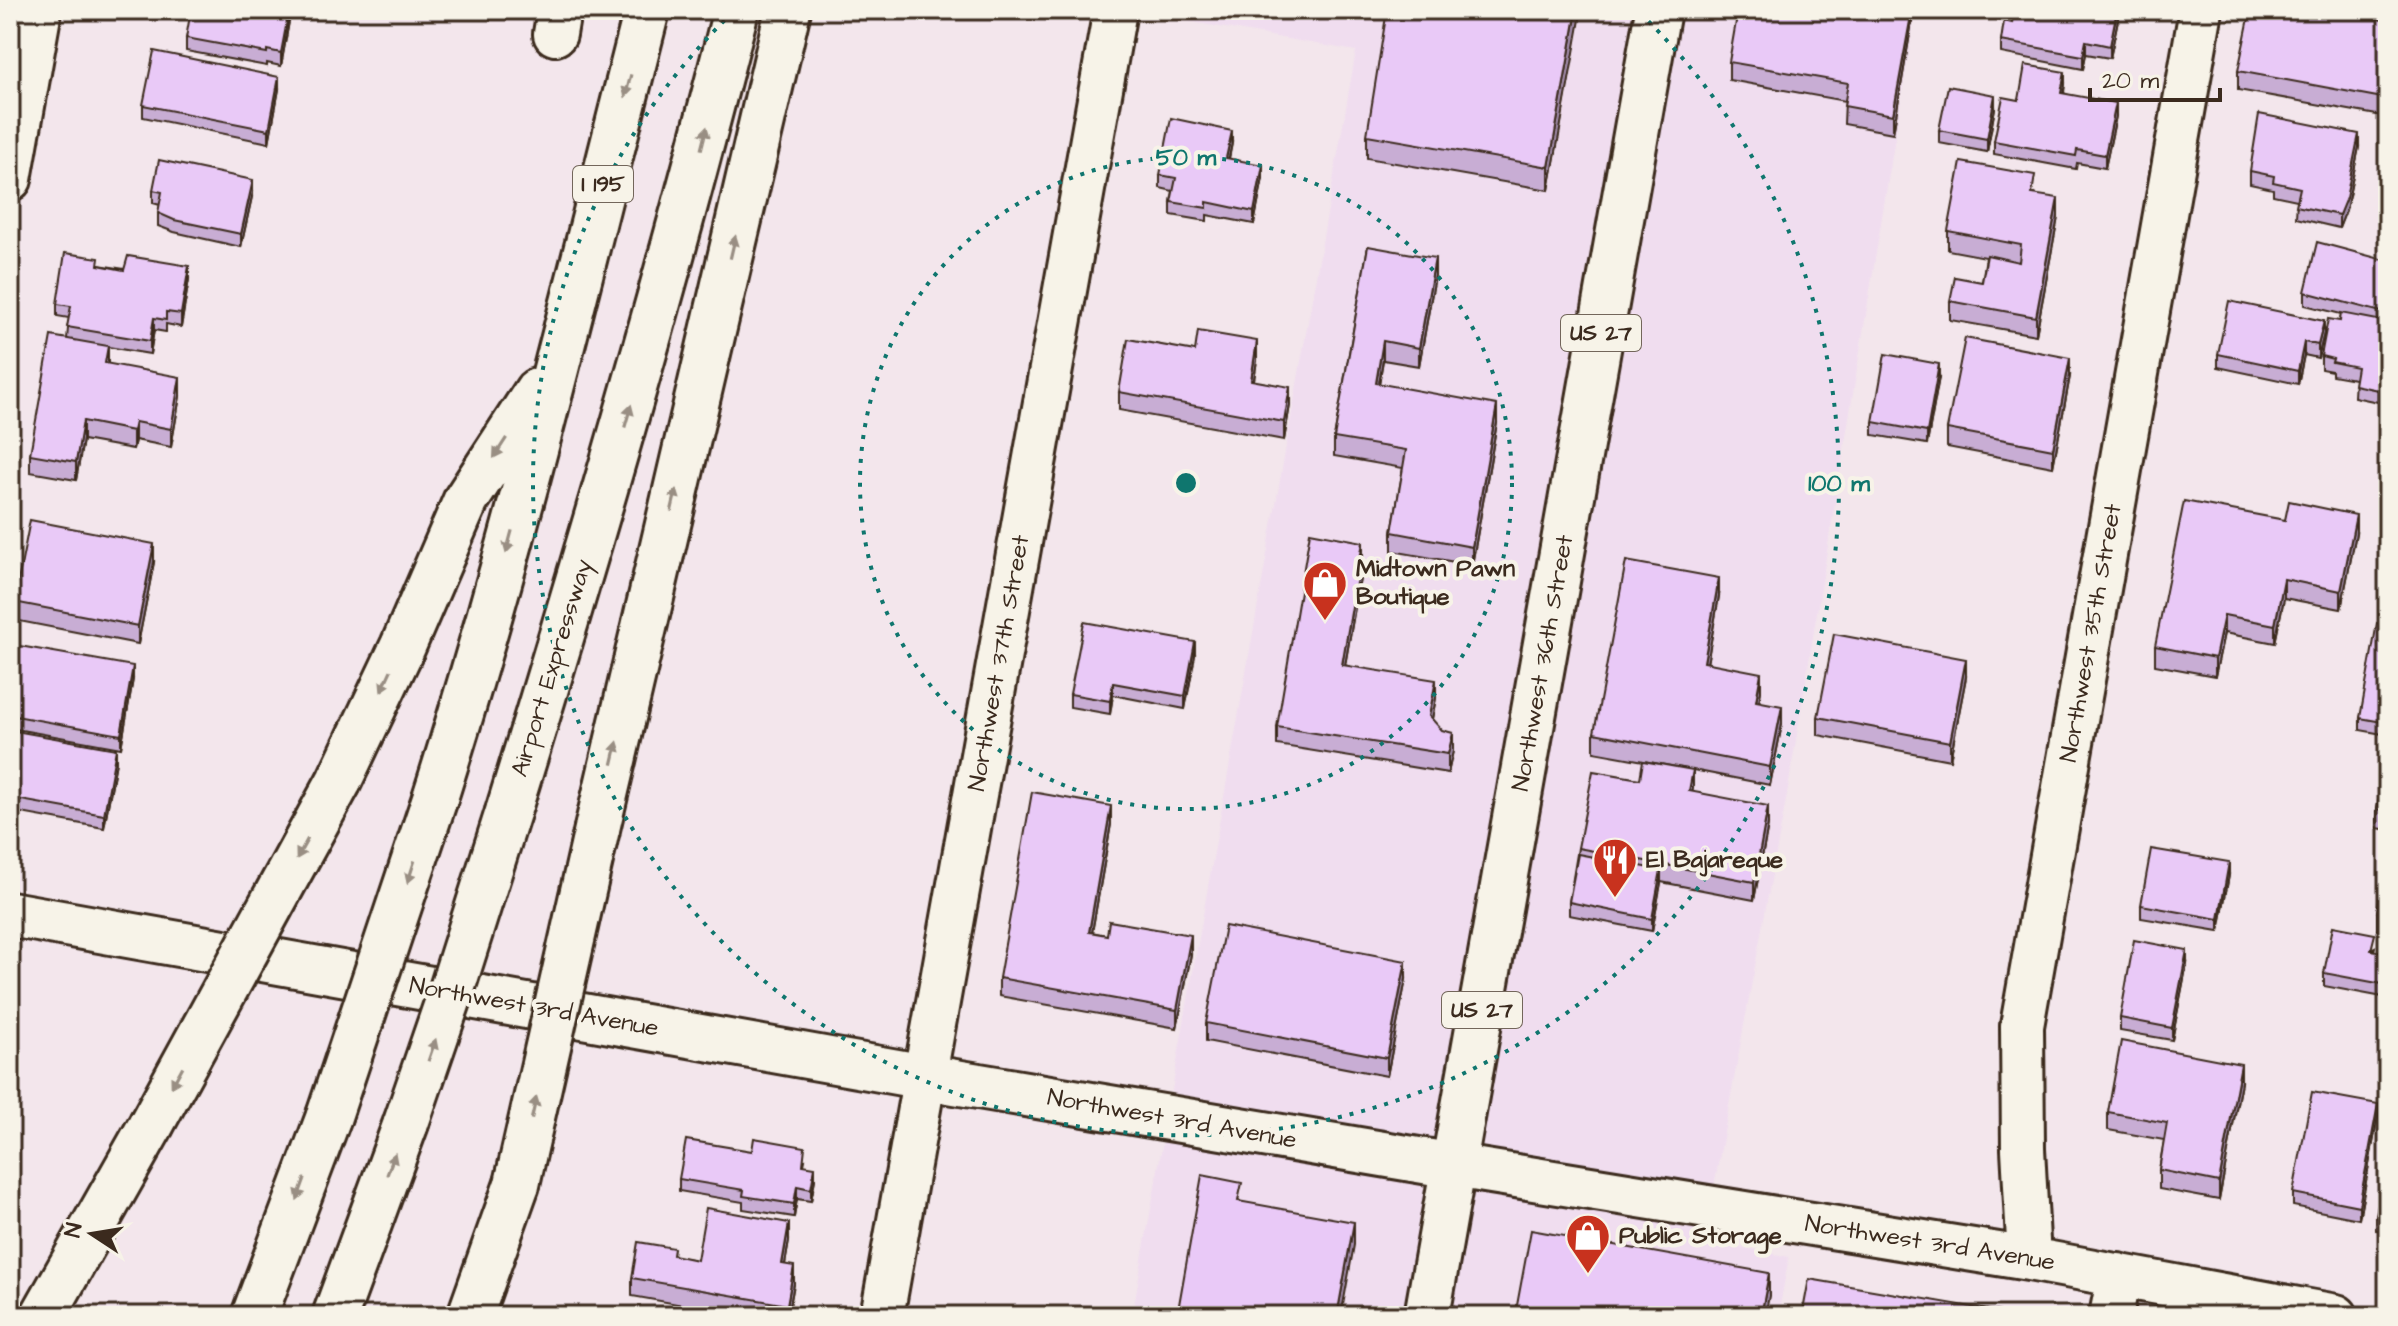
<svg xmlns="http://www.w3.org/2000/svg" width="2398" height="1326" font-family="'Architects Daughter',sans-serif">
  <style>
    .built { fill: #f0ddef }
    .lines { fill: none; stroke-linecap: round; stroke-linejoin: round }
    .minor-casing { stroke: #3b2a1e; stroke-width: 48 }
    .tertiary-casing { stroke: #3b2a1e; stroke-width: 50 }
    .primary-casing { stroke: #3b2a1e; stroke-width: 50 }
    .motorway-casing { stroke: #3b2a1e; stroke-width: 50 }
    .minor { stroke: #f7f3e8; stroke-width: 42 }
    .tertiary { stroke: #f7f3e8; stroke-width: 44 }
    .primary { stroke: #f7f3e8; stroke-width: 44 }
    .motorway { stroke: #f7f3e8; stroke-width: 44 }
    .motorway-bridge-casing { stroke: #3b2a1e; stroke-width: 50; stroke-linecap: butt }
    .motorway-bridge { stroke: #f7f3e8; stroke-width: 44 }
    .wall { fill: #c8add4; stroke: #3b2a1e; stroke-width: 2 }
    .shaded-wall { fill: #a38dad; stroke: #3b2a1e; stroke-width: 2 }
    .building { fill: #e9c9f7; stroke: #3b2a1e; stroke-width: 2 }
    .oneway { fill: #998e83 }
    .ring { fill: none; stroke: #0f766e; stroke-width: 4; stroke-dasharray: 4 8 }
    .labels { text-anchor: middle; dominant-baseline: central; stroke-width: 8; stroke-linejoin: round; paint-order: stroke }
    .shield { fill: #f7f3e8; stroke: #73665b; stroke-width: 2 }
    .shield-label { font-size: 22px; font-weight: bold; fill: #3b2a1e }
    .poi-label { font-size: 24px; font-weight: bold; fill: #3b2a1e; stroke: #f7f3e8; text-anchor: start }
    .street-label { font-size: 24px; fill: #3b2a1e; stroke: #f7f3e8 }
    .centre { fill: #0f766e; stroke: #f7f3e8; stroke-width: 4 }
    .ring-label { font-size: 24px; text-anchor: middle; font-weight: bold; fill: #0f766e; stroke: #f7f3e8; stroke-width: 8; stroke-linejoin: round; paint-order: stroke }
  </style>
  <rect width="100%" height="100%" fill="#f3e6ec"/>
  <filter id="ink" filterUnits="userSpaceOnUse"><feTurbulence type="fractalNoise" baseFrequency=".0125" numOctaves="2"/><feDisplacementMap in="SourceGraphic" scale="16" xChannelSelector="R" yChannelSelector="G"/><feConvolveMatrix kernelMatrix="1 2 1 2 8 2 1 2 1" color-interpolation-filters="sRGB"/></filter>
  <g filter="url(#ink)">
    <path class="built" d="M1148,10h768l-128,779 -84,451 85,17 -11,59h-646l224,-1265 -209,-37z"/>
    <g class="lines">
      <g class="minor-casing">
        <path id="minor" d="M555,34l4,-24
          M10,179l30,-169
          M1454,1166l575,93 307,57
          M2029,1259l-6,-110 -1,-123 179,-1016
          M882,1316l233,-1306
          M2111,1316l8,-41"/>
      </g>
      <g class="tertiary-casing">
        <path id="tertiary" d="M10,914l915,163 529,89"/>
      </g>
      <g class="primary-casing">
        <path id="primary" d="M1427,1316l231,-1306"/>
      </g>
      <g class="motorway-casing">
        <path id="motorway" d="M339,781l64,-135 63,-146 71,-109
          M435,798c82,-259 145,-525 212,-788
          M508,812c82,-266 160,-532 228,-802
          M597,829l191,-819
          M43,1316l108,-191
          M254,1316l75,-200
          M335,1316l71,-193
          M470,1316l47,-132"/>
      </g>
      <use href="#minor" class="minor"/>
      <use href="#tertiary" class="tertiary"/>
      <use href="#primary" class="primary"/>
      <use href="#motorway" class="motorway"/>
      <g class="motorway-bridge-casing">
        <path id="motorway-bridge" d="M329,1116l106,-318
          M406,1123l46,-134 56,-177
          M151,1125l188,-344
          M517,1184l80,-355"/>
      </g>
      <use href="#motorway-bridge" class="motorway-bridge"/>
    </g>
    <path class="wall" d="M291,10l-10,56 -14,-3v3l-81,-15v-13z
      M1581,10l-32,180 -182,-32v-23z
      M1914,10l-21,123 -49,-9 1,-23 -116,-21v-18z
      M2014,10h106l-10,48 -24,-4 -3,15 -82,-16v-12l11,-18z
      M2388,21v96l-150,-27v-19z
      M2065,84l-1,9 52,23 -11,52 -28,-5 -1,6 -82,-15v-13l25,-41z
      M279,89l-10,54 -126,-26v-12z
      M1995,108l-8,44 -48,-9v-13z
      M1232,143l-3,16 34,19 -9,46 -47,-9v6l-36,-6v-13l2,-11 -13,-3v-13z
      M2359,147l-13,63 -7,18 -43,-10 1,-18 -24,-5v-6l-23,-5v-13z
      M153,190l100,2 -12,55 -67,-15 -16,-6v-13l2,-8 -7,-2z
      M2035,194l23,23 -22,118 -86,-15v-19l32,-19 4,-25 -38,-7v-19z
      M1368,246l67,30 -16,90 -36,-6 -4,24 118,39 -25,142 -80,-14v-19l11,-64 -69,-12v-18z
      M2388,261v53l-2,8 -8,80 -24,-5 1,-18 -23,-4v-4l-11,-2v-13l19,-35 1,-7 -36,-9v-13z
      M99,265l90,14 -8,48 -15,-3v8l-12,-2 -4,24 -42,-7v17l72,32 -9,51 -36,-7 -2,9 -50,-9 -7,40 -46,-8v-18l37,-115 2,-21 -12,-2v-12z
      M2324,333l-6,25 -14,-3 -6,29 -80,-17v-13z
      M1195,351l62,9 -3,20 36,25 -6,35 -165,-30v-18z
      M2070,376l-17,91 -106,-20v-18z
      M1939,377l-12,67 -54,-9v-13z
      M2356,533l-15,76 -57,-11 -9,45 -51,-10 -9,43 -60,-11v-19z
      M1363,561l-18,104 91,33 -4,21 21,32 -5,22 -171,-28v-18z
      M154,562l-16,82 -124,-24v-18z
      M1719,596l-12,67 54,28 -2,10 23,23 -12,61 -77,-15 -1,22 76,33 -14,75 -93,-18 -9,49 -83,-16v-13l9,-54 62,-69 48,-10 -94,-17v-19z
      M2388,625v110l-28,-5v-12z
      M1195,655l-10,54 -72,-14 -3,19 -40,-7v-13z
      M10,669l123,10 -12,69 -111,-20z
      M1966,677l-16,83 -132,-25v-18z
      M10,730l106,32 -12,66 -94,-17z
      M2388,751v79l-11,-2v-19z
      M1111,824l-19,108 99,22 -14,74 -178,-32v-18z
      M2388,856v76l-11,-2v-18z
      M2229,875l-10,56 -78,-13v-13z
      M2375,947l-1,4 14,2v45l-64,-12v-13z
      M2187,963l-15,77 -52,-9v-13z
      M1406,979l-19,97 -181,-35v-18z
      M2241,1082l-22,118 -60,-11v-19l5,-30 -56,-10v-18z
      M2378,1116l-19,103 -66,-13v-13z
      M805,1160l-1,5 11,14 -4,22 -14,-2 -3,18 -51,-8v-7l-64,-11v-12z
      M2388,1177v54l-12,-1v-13z
      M789,1241l-4,23 9,20 -6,32h-43l-113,-20v-18l42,-22 23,4z"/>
    <path class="shaded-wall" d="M289,10h2l-10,56v-13z
      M1577,10h4v4l-32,176v-23z
      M1912,10h2l-21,123v-18z
      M2117,10h3l-10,48v-12z
      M2086,41v13l-3,15v-13z
      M2065,72v12l-4,22v-13z
      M279,77v12l-10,54v-13z
      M1995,95v13l-8,44v-13z
      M2116,103v13l-11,52v-13z
      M1232,131v12l-6,28v-13z
      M2359,134v13l-13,63 -7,18v-13z
      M1263,165v13l-9,46v-12z
      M253,180v12l-12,55v-13z
      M2058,198v19l-22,118v-18z
      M1435,258v18l-16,90v-18z
      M189,266v13l-8,48v-13z
      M2388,301v13l-3,12v-13z
      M154,318v12l-4,24v-13z
      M2324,321v12l-6,25v-13z
      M1257,341v19l-6,38v-18z
      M1383,341v19l-7,41v-18z
      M2304,342v13l-6,29v-13z
      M2388,342v12l-10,48v-12z
      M2070,358v18l-17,91v-18z
      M1939,364v13l-12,67v-12z
      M180,377v19l-9,51v-18z
      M1290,387v18l-6,35v-18z
      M1497,405v18l-25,142v-18z
      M83,421v19l-7,40v-18z
      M135,422v18l-2,9v-18z
      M2356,515v18l-15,76v-18z
      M1363,542v19l-21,122v-18z
      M154,544v18l-16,82v-18z
      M1719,578v18l-15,85v-19z
      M2284,579v19l-9,45v-18z
      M2224,615v18l-9,43v-18z
      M1195,642v13l-10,54v-13z
      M1966,659v18l-16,83v-18z
      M133,666v13l-12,69v-13z
      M1761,673v18l-5,28v-18z
      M1436,680v18l-7,36v-18z
      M1113,683v12l-3,19v-13z
      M1782,706v18l-12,61v-18z
      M1453,733v18l-5,22v-19z
      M116,749v13l-12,66v-13z
      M1693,770v19l-4,21v-19z
      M1111,806v18l-22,126v-18z
      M1768,806v19l-14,75v-18z
      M2229,862v13l-10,56v-12z
      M1661,870v13l-9,48v-12z
      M1191,935v19l-14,74v-18z
      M2187,950v13l-15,77v-12z
      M1406,961v18l-19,97v-18z
      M2241,1064v18l-22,118v-18z
      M2378,1104v12l-19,103v-13z
      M815,1167v12l-4,22v-12z
      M797,1186v13l-3,18v-13z
      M1354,1222v23l-13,71h-4z
      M789,1223v18l-7,41v-18z
      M794,1266v18l-6,32h-1v-11z
      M1769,1273v23l-4,20h-4z"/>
    <path class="building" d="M191,10h98l-8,43 -14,-3v3l-81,-15z
      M1387,10h190l-28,157 -182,-32z
      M1738,10h174l-19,105 -49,-9 4,-23 -119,-21z
      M2014,10h103l-7,36 -24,-5 -3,15 -82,-15 3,-20 8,2z
      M2254,10h75l59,11v78l-150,-28 12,-58z
      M154,51l125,26 -10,53 -126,-25z
      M2025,65l40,7 -4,21 55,10 -11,52 -28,-5 -1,6 -82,-15 9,-44 16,3z
      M1948,86l47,9 -8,44 -48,-9z
      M2259,114l100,20 -13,64 -7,17 -43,-9 4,-18 -27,-6 1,-6 -24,-5z
      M1171,118l61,13 -6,27 37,7 -9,47 -47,-10v6l-36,-6 5,-24 -16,-3z
      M159,160l94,20 -12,54 -67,-14 -16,-7 4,-21 -9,-2z
      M1961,162l74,13 -3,19 26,4 -22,119 -86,-16 5,-24 27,5 5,-27 32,7 2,-17 -73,-14z
      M2317,242l71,19v40l-3,12 -80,-21z
      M1368,246l67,12 -16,90 -36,-7 -7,42 121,22 -25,142 -80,-15 14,-82 -72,-12z
      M65,253l34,5 -1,7 26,5 4,-14 61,10 -8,48 -15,-2v8l-12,-2 -4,23 -83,-14 4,-21 -14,-2z
      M2229,301l95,20 -6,24 -14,-3 -6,29 -80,-17z
      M2341,313l47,9v20l-10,48 -24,-5 3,-18 -25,-5 1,-3 -12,-3 7,-37 12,2z
      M1198,331l59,10 -6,39 39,7 -6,35 -165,-30 9,-53 67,12z
      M51,336l57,10 -3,17 75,14 -9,52 -36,-7 -2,9 -50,-10 -7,41 -46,-8z
      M1965,338l105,20 -17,91 -106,-20z
      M1885,354l54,10 -12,68 -54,-10z
      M2184,501l101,19 4,-19 67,14 -15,76 -57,-12 -9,46 -51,-10 -9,43 -60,-12z
      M30,520l124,24 -16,82 -124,-24z
      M1310,532l53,10 -21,123 94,15 -7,36 13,14 11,3 -5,21 -171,-27z
      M1626,561l93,17 -15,84 57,11 -5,28 26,5 -12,61 -176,-34z
      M1084,622l111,20 -10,54 -72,-13 -3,18 -40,-7z
      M2377,623l11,2v98l-28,-5z
      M1834,634l132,25 -16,83 -132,-25z
      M14,645l119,21 -12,69 -111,-20v-46z
      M10,730l106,19 -12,66 -94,-17z
      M2388,751v60l-11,-2z
      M1643,761l50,9 -4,21 79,15 -14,76 -176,-34 15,-77 47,8z
      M1032,792l79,14 -22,126 18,3 2,-14 82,14 -14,75 -178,-32z
      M2151,849l78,13 -10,57 -78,-14z
      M1578,854l83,16 -9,49 -83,-17z
      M2388,856v58l-11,-2z
      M1225,926l181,35 -19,97 -181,-35z
      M2333,926l42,8 -4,16 17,3v32l-64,-12z
      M2134,940l53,10 -15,78 -52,-10z
      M2121,1041l120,23 -22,118 -60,-12 8,-47 -59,-11z
      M2312,1092l66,12 -19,102 -66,-13z
      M754,1138l51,9 -2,18 12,2 -4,22 -14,-3 -3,18 -51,-8 1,-6 -65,-11 7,-39 66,11z
      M1202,1175l40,8 -4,18 116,21 -17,94h-160z
      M2383,1176l5,1v42l-12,-2z
      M706,1208l83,15 -7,41 12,2 -7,39 -155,-27 6,-36 36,6 -1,7 24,5z
      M1531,1230l238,43 -8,43h-246z
      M1809,1279l198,34v3h-205z"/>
    <defs><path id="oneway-solid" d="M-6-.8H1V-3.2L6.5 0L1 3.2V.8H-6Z" transform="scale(2)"/></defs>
    <g class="oneway">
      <use href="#oneway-solid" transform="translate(628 86) rotate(104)"/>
      <use href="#oneway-solid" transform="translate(704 138) rotate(-76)"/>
      <use href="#oneway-solid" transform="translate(733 247) rotate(-77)"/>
      <use href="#oneway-solid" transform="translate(628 416) rotate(-74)"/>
      <use href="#oneway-solid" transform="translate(500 448) rotate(123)"/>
      <use href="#oneway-solid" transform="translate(674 500) rotate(-77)"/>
      <use href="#oneway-solid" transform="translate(509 542) rotate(105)"/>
      <use href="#oneway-solid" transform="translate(386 681) rotate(115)"/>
      <use href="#oneway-solid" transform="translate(615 753) rotate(-77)"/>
      <use href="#oneway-solid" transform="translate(302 849) rotate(119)"/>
      <use href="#oneway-solid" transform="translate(411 872) rotate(108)"/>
      <use href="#oneway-solid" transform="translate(432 1050) rotate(-71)"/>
      <use href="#oneway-solid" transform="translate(177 1077) rotate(119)"/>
      <use href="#oneway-solid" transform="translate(534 1108) rotate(-77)"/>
      <use href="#oneway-solid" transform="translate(391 1164) rotate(-70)"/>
      <use href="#oneway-solid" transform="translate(301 1189) rotate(110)"/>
    </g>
  </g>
  <g class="ring">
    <circle cx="1186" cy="483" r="326"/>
    <path d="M1640 13A653 653 0 1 1 732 13"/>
  </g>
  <defs>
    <g id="shop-pin" transform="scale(2.3)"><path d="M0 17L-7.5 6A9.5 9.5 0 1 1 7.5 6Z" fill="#c8321e" stroke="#f7f3e8"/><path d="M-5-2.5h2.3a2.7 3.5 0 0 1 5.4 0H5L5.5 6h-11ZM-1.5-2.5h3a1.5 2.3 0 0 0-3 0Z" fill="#fff"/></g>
    <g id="restaurant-pin" transform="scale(2.3)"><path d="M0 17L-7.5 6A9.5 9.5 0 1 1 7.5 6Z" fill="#c8321e" stroke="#f7f3e8"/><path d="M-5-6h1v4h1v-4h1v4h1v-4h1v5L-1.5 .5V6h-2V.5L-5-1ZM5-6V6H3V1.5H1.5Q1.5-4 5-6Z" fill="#fff"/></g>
  </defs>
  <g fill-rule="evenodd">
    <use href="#shop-pin" x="1325" y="583"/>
    <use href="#restaurant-pin" x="1615" y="860"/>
    <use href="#shop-pin" x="1588" y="1236"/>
  </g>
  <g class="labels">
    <g class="shield">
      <rect x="573" y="166" width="60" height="36" rx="6"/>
      <rect x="1561" y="315" width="80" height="36" rx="6"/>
      <rect x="1442" y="992" width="80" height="36" rx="6"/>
    </g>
    <g class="shield-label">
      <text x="603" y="184">I 195</text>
      <text x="1601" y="333">US 27</text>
      <text x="1482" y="1010">US 27</text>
    </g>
    <g class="poi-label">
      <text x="1356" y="569">Midtown Pawn<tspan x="1356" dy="28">Boutique</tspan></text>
      <text x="1646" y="860">El Bajareque</text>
      <text x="1619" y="1236">Public Storage</text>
    </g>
    <g class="street-label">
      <text transform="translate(2091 633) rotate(-80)">Northwest 35th Street</text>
      <text transform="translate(999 663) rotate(-80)">Northwest 37th Street</text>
      <text transform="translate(1543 663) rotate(-80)">Northwest 36th Street</text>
      <text transform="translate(552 668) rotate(-73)">Airport Expressway</text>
      <text transform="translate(534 1007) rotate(10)">Northwest 3rd Avenue</text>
      <text transform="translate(1172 1119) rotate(10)">Northwest 3rd Avenue</text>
      <text transform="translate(1930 1243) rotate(9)">Northwest 3rd Avenue</text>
    </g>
  </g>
  <circle cx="1186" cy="483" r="12" class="centre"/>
  <g class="ring-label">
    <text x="1186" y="165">50 m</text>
    <text x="1839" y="491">100 m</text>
  </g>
  <rect width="2398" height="1326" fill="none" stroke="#f7f3e8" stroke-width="40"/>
  <rect x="20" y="20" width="2358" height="1286" fill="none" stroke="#3b2a1e" stroke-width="3" filter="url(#ink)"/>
  <g transform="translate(92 1234) rotate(282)" stroke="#f7f3e8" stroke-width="6" paint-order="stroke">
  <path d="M0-6L14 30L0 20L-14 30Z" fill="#3b2a1e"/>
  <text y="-12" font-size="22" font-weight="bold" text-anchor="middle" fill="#3b2a1e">N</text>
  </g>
  <path d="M2090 88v12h130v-12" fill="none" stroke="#3b2a1e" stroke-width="4"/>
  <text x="2102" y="88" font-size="24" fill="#3b2a1e" stroke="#f7f3e8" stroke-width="6" paint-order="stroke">20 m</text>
</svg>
